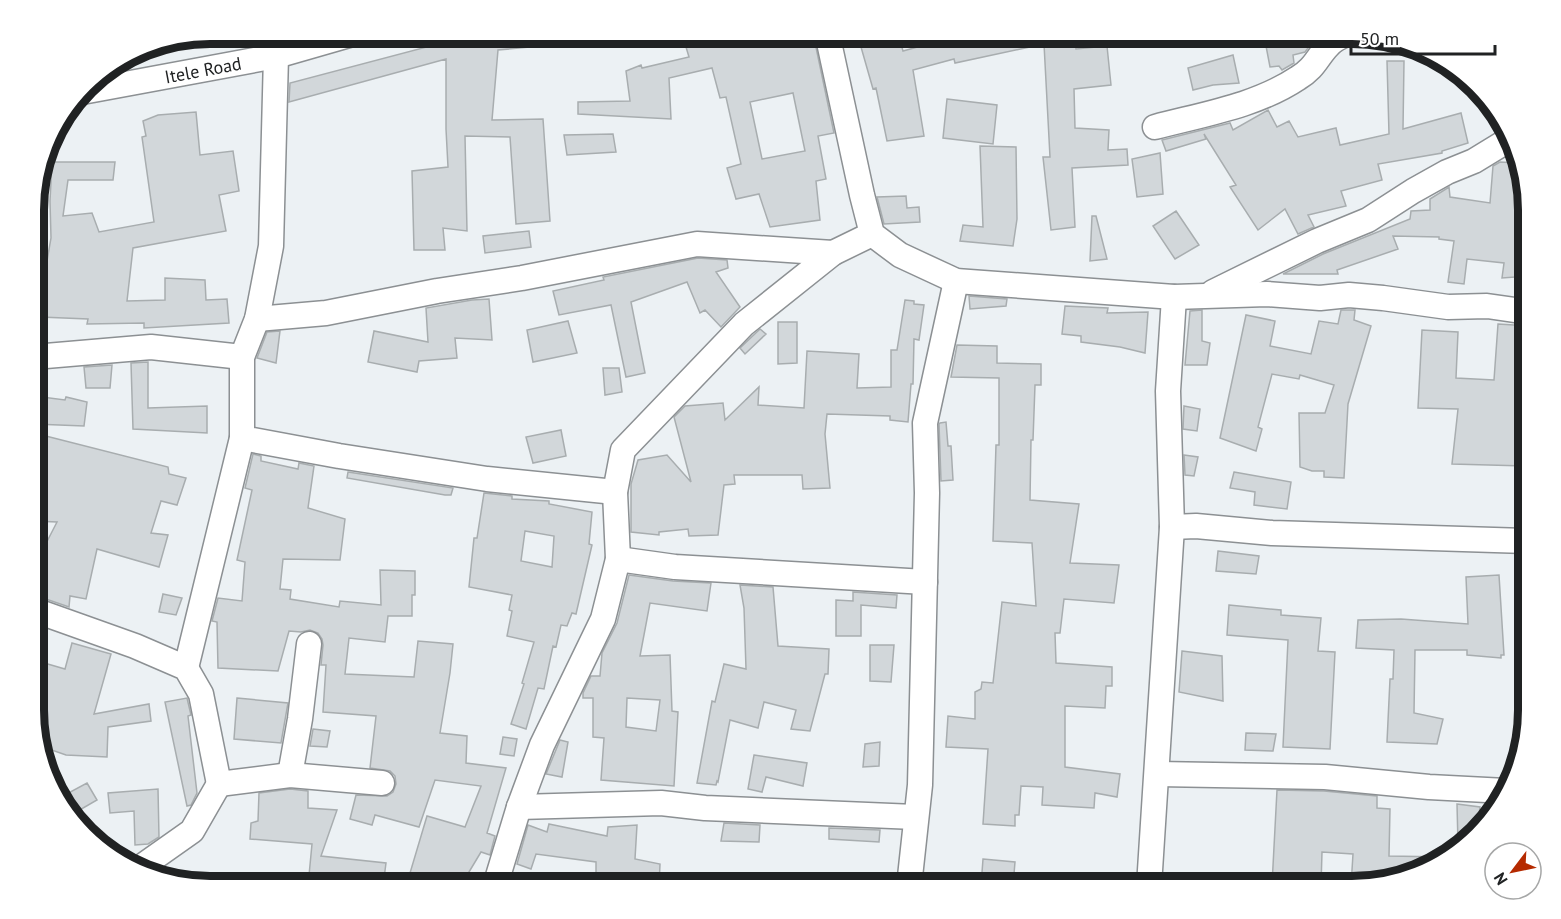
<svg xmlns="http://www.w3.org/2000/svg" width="1561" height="919" font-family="'PT Sans',sans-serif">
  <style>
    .building { fill: #d2d7da; stroke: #a8adaf; stroke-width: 1.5; fill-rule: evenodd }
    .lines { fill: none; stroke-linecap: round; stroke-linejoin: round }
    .minor-casing { stroke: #8c9093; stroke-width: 27 }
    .minor { stroke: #fff; stroke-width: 24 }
    .labels { text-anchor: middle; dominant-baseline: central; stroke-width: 4.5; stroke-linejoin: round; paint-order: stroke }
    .street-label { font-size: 18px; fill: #202223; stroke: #fff }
    .rim { fill: none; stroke: #202223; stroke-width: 8 }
  </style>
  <rect width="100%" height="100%" fill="#ecf1f4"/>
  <path class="building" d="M456,33h106v11l-64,6 -6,70 51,-1 7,102 -34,3 -6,-87 -45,-1 2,95 -24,-3 2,22h-31l-2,-79 36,-4 -2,-38v-70l-157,43 1,-19 167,-44z
    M657,33h156l21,100 -16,3 8,43 -10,2 4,39 -50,7 -11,-33 -23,5 -9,-31 14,-4 -15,-67 -6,1 -8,-30 -43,10 2,41 -93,-5v-12l52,-1 -4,-30 15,-6 1,3 47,-11 -3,-10 -29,-2zM793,93l12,58 -43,8 -12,-57z
    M857,33h41l5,18 47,-13 -1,-5h125l2,16 31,-3 4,39 -37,4 1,39 34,2 -1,20 19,-1 1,16 -56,3 3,59 -24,3 -8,-73h7l-6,-113 -89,19 -1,-4 -41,11 11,66 -37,5 -11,-53 -3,1z
    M1277,33h31l3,11 -6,8 -12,3 1,8 -12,7 -3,-4 -9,1 -4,-21 13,-4z
    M1233,55l6,28 -26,2 -20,5 -5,-22z
    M1387,61h17l-1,68 58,-16 7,30 -26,8v2l-64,11 4,16 -41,11 5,15 -38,9 6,12 -16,7 -13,-25 -27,21 -28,-43 6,-2 -32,-51 2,5 -40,12 -4,-11 68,-17 3,7 35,-20 9,17 12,-6 9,16 38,-9 4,17 49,-11z
    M947,99l50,6 -4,39 -50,-6z
    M196,112l4,43 33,-4 6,40 -20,4 7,36 -93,17 -6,53 38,-1v-22l40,2 1,20 21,-1 2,24 -85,5v-5l-57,1 1,-5 -48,-2 3,-33 8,-46 -1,-37 2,-39h63l-2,18h-45l-5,36 29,-3 7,19 55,-10 -12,-85 4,-1 -3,-15 15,-6z
    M613,134l3,18 -49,3 -3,-20z
    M980,146l36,1 1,72 -4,27 -53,-5 3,-16 20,2z
    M1160,153l3,41 -26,3 -5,-38z
    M1500,162l17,1 11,35v78l-26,2 2,-15 -37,-4 -3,25 -16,-2 6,-41 -15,-2v-2l-46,-1 5,13 -61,21 1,4h-55l40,-20 87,-35 1,-8 19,-1v-11l19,-12 1,10 40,6 3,-37z
    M906,196l1,12 12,-1 1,15 -36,2 -7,-27z
    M1176,211l23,34 -24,14 -22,-33z
    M1092,216h4l11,43 -17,2z
    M529,231l2,16 -46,6 -2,-17z
    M698,258l29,2 1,8 -12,4 24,35 -19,20 -16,-17 -5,3 -13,-31 -56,20 14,71 -19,4 -15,-72 -52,10 -6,-24 51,-11 -1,-3z
    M969,296l38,3 -1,7 -36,3z
    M489,299l3,41 -37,-2 2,20 -38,3 -2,11 -49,-10 6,-31 54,11 -2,-34 46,-8z
    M905,300l9,1v3l10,1 -5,35 -5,-1 -1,45h-2l-3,38 -18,-2v-4l-63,-2 -2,20 5,54 -27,1 -1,-14h-68l1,9 -11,1 -6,50 -29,1 -1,-7 -29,3v3l-28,-3v-48l7,-24 29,-5 24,27 -17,-65 11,-11 38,-3 2,17 34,-33 -1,18 46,3 3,-57 52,3 -2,34 34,-1v-37h6z
    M1065,306l43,2 -1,5 41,-1 -3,41 -25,-6 -39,-5v-6l-19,-2z
    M1202,310v31l8,2 -3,22h-22l5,-54z
    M1341,310h14l-1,10 17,6 -23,78 -4,74 -20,-1v-6h-12l-12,-4 -1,-54h26l9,-28 -34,-10 -1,4 -27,-5 -14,53 4,2 -6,22 -36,-13 26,-123 29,6 -5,25 41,8 8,-33 19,3z
    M568,321l9,32 -44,9 -6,-32z
    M778,322h19v41l-19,1z
    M1498,324l30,2v92l-3,48 -73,-2 6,-55 -40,-1 4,-78 36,2 -2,46 38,2z
    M760,329l6,5 -21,20 -5,-6z
    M280,331l-4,32 -19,-5 10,-26z
    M957,345l40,1v17l44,1v21h-6l-2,55h-2l-1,60 49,4 -9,59 49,2 -5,38 -50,-4 -4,34h-5l1,30 56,4v19h-6l-1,22 -40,-2v61l55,7 -3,23 -22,-4 -1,15 -52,-3 1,-18 -22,-1 -2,29h-4v11l-32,-2 5,-75 -42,-2 2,-31 27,3v-27l6,-3 1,-7 11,1 9,-81 34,4 -4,-63 -39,-2 3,-96h3v-67l-48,-1z
    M148,362v46l59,-2v27l-74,-4 -2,-66z
    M112,365l-2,23h-24l-2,-21z
    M603,368h16l3,24 -17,3z
    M34,396l31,4 1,-3 21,5 -3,24 -50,-2z
    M1184,406l16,3 -3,22 -14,-2z
    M946,422l2,24h3l2,34 -12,1 -2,-57 1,-1z
    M561,430l5,26 -33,7 -7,-26z
    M34,433l134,34 1,7 17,4 -9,27 -16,-4 -10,32 17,2 -9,32 -62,-18 -11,50 -16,-3 -1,11 -29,-10 5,-30 -9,-4 21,-41 -23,-1z
    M253,454l8,2v5l37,8 1,-6 15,3 -6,42 37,11 -5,41 -57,-1 -3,30 11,1 -1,9 49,8 1,-6 41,4 -1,-35 35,1v24h-3v21h-24l-3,26 -36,-4 -4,36 69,3 4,-36 35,3 -3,29 -10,60 27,3 -1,27 40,5 -19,65 8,3 -5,19 -9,-3 -18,30 -16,-6 -4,10h-4l-29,-13 17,-57 38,11 16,-41 -46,-6 -16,47 -44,-12 -3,10 -22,-6 6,-24 31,1 6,-4 3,-8 -1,-8 -5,-5 -20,-3 6,-52 -53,-4 3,-47h-5l2,-20 -1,-6 -4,-6 -8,-3 -9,2 -12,-1 -11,40 -60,-3 -1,-46 -5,-1 6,-23 24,3 3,-39 -8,-2 15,-70 -7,-2z
    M1184,455l14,2 -4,19 -9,-1z
    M348,472l105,16 -2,7h-6l-98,-17z
    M1234,472l57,10 -4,27 -33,-4 1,-13 -25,-4z
    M484,493l28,3v3l37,2v3l43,8 -3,32 3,1 -16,69 -4,-1 -5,13 -6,-1 -5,22 -3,-1 -9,43 -6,-1 -12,41 -15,-5 13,-40 -2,-1 12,-41 -27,-6 5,-25 -3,-1 3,-15 -43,-8 5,-49h3zM525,531l29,5 -2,31 -31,-6z
    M1218,551l41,5 -3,18 -40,-3z
    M629,575l44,6 38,2 -4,28 -57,-8 -10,53 30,-1 2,56 6,1 -4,74 -73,-6 3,-42 -11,-1v-39h-10v-5l8,-17h9l2,-23 15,-30zM627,698l33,2 -4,31 -30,-4z
    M1499,575l5,80h-3v3l-34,-3v-5h-52l-1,63 29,6 -6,25 -50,-2 3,-63h3l1,-29 -38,-2 2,-28 43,-1 67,5 -2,-47z
    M740,585l33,2 5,59 51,3 -1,25h-3l-15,57 -19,-2 5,-19 -32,-8 -6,26 -28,-8 -12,62 -1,-1 -1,4 -19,-2 15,-82 3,1 9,-38 22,5 -2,-61z
    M853,592l44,3 -1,13 -35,-3v31h-25v-36l17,1z
    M163,594l19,4 -6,17 -17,-3z
    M1229,605l52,5v5l40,3 -3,33 17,1 -5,97 -47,-2 5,-107 -61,-5z
    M72,643l39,11 -17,60 55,-10 2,17 -43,6 -1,30 -41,-2 -26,-9 -6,-14v-72l31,9z
    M870,645h24l-3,37 -21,-1z
    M1182,651l40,5 1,45 -44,-9z
    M187,698l4,17 -3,1 9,77 -6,12 -4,1 -22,-104z
    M237,698l51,5 -7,40 -47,-4z
    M313,729l17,2 -3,16 -17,-1z
    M1246,733l30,1 -3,17 -28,-1z
    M503,737l14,2 -3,17 -14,-2z
    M560,740l8,2 -6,35 -16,-3z
    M880,742l-1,24 -16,1 2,-23z
    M754,755l53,8 -4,23 -37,-9 -4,15 -14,-3z
    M87,783l10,17 -26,15 -8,-8 -4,-9z
    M158,789l1,48 -11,7 -13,1 -1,-34 -24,2 -2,-20z
    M290,789l18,2v17l29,2 -16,46 65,7 -3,23h-75l4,-42 -62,-5 1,-16 7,-2 1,-28z
    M1277,790l47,1 53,5v12l13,1 -1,47 56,1 -5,5 -78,24h-11l2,-32 -31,-2 -1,34 -49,-1z
    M1457,804l23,3 -2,17 -20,20z
    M724,823l36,2 -1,17 -38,-1z
    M549,824l58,12 1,-9 29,-2 -2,34 25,5 -1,22h-63v-24l-60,-8 -5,15 -14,-5 11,-39 19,7z
    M829,828l51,2 -1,12 -50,-3z
    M983,859l32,3 -2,24h-32z"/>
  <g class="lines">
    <g class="minor-casing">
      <g id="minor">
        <path d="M827,33l35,162 10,39 28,21 56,26 218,16 93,-3 53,4 29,-3 34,3 65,9 39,-1 41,6"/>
        <path id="s1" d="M82,92l194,-36 80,-23"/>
        <path d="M1155,127c49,-13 101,-21 143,-49 17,-10 19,-21 31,-33 4,-5 13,-9 19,-12"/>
        <path d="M1213,292l104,-51 51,-21 45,-29 34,-19 27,-11 36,-22"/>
        <path d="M1174,297l-6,94 4,136 24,-1 76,7 256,8"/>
        <path d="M257,319l69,-6 111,-22 85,-13 175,-34 136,9"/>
        <path d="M34,357l117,-10 91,10"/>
        <path d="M242,438l97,18 148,23 128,13"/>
        <path d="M618,559l57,8 250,15"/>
        <path d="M34,610l101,36 51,22 15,26 18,90 71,-9 92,8"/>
        <path d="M186,668l56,-230v-81l15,-38 14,-73 5,-190"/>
        <path d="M1158,774l167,3 104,10 77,4"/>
        <path d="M290,775l10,-56 9,-75"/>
        <path d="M519,807l142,-4 44,5 210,9"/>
        <path d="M141,867l51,-36 27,-47"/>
        <path d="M495,886l24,-79 23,-62 61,-126 15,-60 -3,-67 8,-42 121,-126 89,-71 39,-19"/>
        <path d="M909,886l11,-101 7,-292 -2,-70 31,-142"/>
        <path d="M1149,886l23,-359"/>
      </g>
    </g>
    <use href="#minor" class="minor"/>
  </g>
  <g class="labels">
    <g class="street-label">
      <text stroke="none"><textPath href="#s1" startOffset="123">Itele Road</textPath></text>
    </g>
  </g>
  <path d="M0 0H1561V919H0ZM210 44H1352A166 166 0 0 1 1518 210V710A166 166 0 0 1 1352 876H210A166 166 0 0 1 44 710V210A166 166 0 0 1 210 44Z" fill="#fff" fill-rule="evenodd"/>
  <path class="rim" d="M210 44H1352A166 166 0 0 1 1518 210V710A166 166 0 0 1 1352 876H210A166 166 0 0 1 44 710V210A166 166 0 0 1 210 44Z"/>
  <g transform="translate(1513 871) rotate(238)"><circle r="28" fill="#ffffff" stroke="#a6a7a7" stroke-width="1.5"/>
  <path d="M0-4.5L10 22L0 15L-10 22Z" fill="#b52a00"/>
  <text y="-9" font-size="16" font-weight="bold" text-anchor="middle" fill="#202223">N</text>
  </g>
  <path d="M1351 45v9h144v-9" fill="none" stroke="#202223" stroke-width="3"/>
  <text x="1360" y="45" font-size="18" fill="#202223" stroke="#ffffff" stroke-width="4.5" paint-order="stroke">50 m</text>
</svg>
